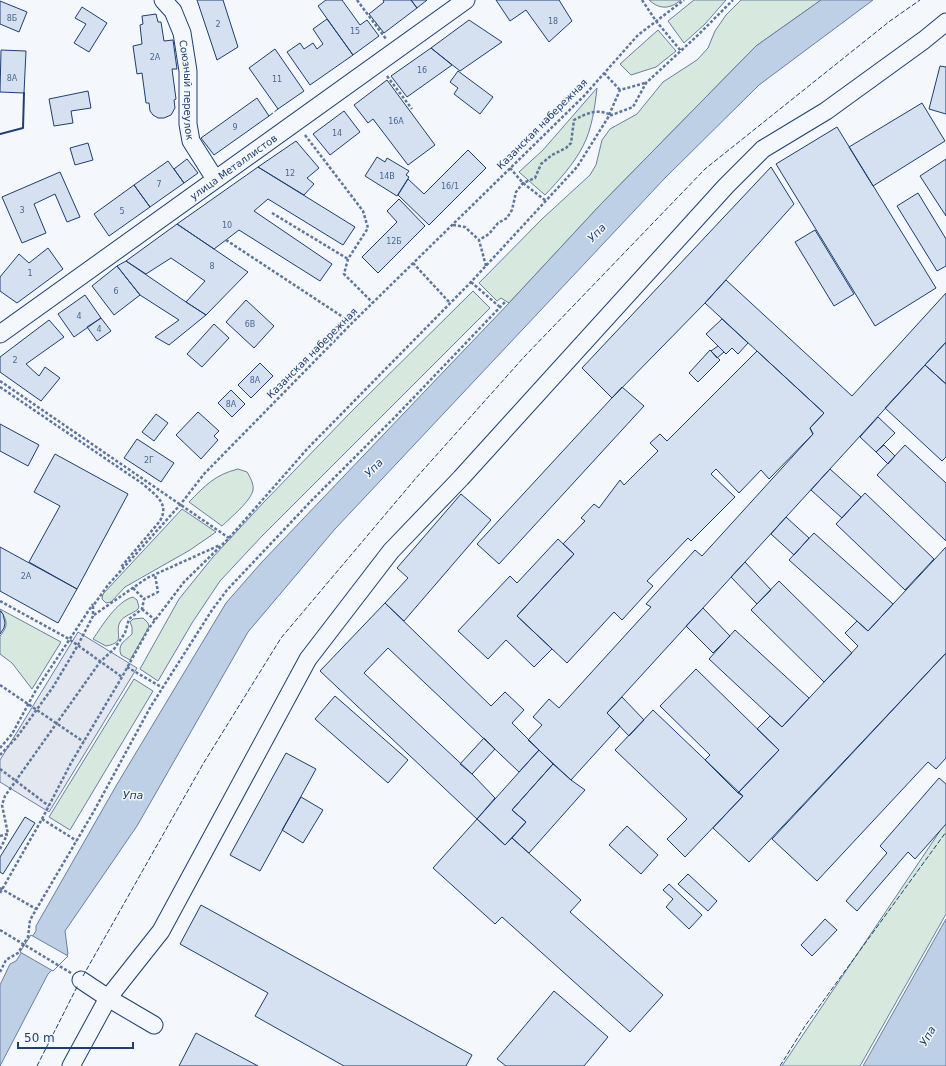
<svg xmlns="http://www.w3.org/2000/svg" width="946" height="1066" font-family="'DejaVu Sans',sans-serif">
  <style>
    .green { fill: #d7e8df; stroke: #687fa3 }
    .parking { fill: #e3e8f0; stroke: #687fa3 }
    .water { fill: #bed0e5; stroke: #687fa3 }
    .pier { fill: #f4f7fb; stroke: #687fa3 }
    .building { fill: #d5e0f0; stroke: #1d3f73 }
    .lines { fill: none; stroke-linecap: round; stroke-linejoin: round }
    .minor-casing { stroke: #1d3f73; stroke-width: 19 }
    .path { stroke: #5e769c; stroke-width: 2.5; stroke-dasharray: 3 2; stroke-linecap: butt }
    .minor { stroke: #f4f7fb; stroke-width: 17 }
    .path-bridge { stroke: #5e769c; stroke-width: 2.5; stroke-dasharray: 3 2; stroke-linecap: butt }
    .fence { stroke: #1d3f73; stroke-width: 1; stroke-dasharray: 5 2; stroke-linecap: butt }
    .wall { stroke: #1d3f73; stroke-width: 2 }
    .labels { text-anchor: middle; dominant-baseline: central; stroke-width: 3; stroke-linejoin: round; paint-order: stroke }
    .number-label { font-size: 8px; fill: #4b6792 }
    .street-label { font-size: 10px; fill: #1d3f73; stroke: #f4f7fb }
    .water-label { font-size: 11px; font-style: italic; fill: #1d3f73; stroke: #f4f7fb }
  </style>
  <rect width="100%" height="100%" fill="#f4f7fb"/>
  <path class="green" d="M649,0h32c-11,9 -21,10 -32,0z
    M694,0h32l-21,24 -21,19 -16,-22z
    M741,0h80l-65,46 -155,158 -92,99 -8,-5 -4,3 -18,-18 63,-64 48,-44 6,-10 6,-25 8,-11 27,-15 26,-32 34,-22 11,-12 7,-17 11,-16z
    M658,30l18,21 -20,16 -25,8 -11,-11z
    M597,88c-2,18 -5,41 -14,58 -9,18 -24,34 -38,49l-26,-23 24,-22z
    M473,291l17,17 -228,228 -42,45 -28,42 -34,58 -18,-12 39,-70 34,-42 51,-55 87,-90z
    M238,469l9,3c3,5 7,12 6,18 -2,11 -23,28 -31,36l-33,-24c16,-16 25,-27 49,-33z
    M182,509l34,23 -26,18 -65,37 -14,15 -5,1 -4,-4 1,-5z
    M133,597l4,3 2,7 -1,2c-5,5 -14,6 -18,13 -6,12 7,20 -14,24l-13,-7c9,-13 24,-38 40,-42z
    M0,609l61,33 -29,47 -20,-26 -12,-9v-18c10,-12 6,-16 0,-27z
    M143,618l5,5 1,4 -19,33 -9,-5c-4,-11 4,-14 11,-21v-7l-2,-5 3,-3z
    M134,679l19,12 -83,139 -21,-13z
    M946,822v92l-86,152h-78z"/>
  <path class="parking" d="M78,632l59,36 -88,144 -49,-30v-22z"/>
  <path class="water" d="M821,0h52l-114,85 -94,93 -330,351 -87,103 -111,194 -72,105 3,23 -20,20 -48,92v-81l10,-21 6,-3 20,-30v-5l80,-140 110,-183 35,-40 248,-260 92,-99 155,-158z
    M946,919v147h-83z"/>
  <path class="pier" d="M31,935l37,21 -15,15 -33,-19z"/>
  <path class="building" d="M197,0h26l15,47 -21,13z
    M326,0h16l18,25 7,-5 12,16 -26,19 -35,-49z
    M383,0h28l6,8 -33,25 -15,-19 15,-12z
    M411,0h16l-10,8z
    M496,0h63l13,21 -23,21 -23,-32 -16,11z
    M0,1l27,11 -8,20 -19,-8z
    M82,7l25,16 -18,29 -15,-9 12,-19 -11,-6z
    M156,14l2,8h3l3,19 9,-1 4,29h-5l4,30 -2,1 1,8 -4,7 -7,3h-6l-5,-3 -3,-4 -1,-8h-3l-4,-30 -5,1 -4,-28 9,-2 -2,-19 3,-1 -1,-8z
    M327,19l26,36 -43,30 -23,-33 13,-9 4,6 9,-6 4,6 6,-5 -10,-15z
    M469,20l33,22 -42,29 -29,-23z
    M431,48l21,17 -45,32 -16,-21z
    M275,49l29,42 -26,18 -29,-41z
    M1,50l25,1 -2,42 -24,-1z
    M940,66l6,1v47l-17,-5z
    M458,71l35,26 -13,17 -26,-20 4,-6 -8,-6z
    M387,80l48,65 -27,20 -35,-46 -5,4 -14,-18z
    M88,91l3,17 -20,3 2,12 -19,3 -5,-27z
    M257,98l12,18 -55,39 -13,-17z
    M922,103l23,38 -72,45 -24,-39z
    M344,111l16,21 -30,23 -17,-21z
    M837,127l99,161 -61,38 -99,-162z
    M296,141l23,27 -12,10 7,6 -10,11 -46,-28z
    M88,143l5,17 -18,5 -5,-17z
    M468,150l18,18 -57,57 -31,-30 10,-16 16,15z
    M377,157l8,5 2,-4 22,13 -3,4 3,2 -12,19 -32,-20z
    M187,159l11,14 -14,10 -10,-14z
    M946,159v57l-26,-40z
    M168,161l16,22 -34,24 -16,-22z
    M258,167l97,60 -12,18 -75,-46 -14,12 78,53 -12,17 -81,-51 -25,19 -37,-25z
    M771,167l23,37 -89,99 -93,95 -30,-30z
    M60,172l20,45 -13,5 -12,-28 -21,10 12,29 -24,10 -20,-46z
    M134,185l16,22 -41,29 -15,-22z
    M918,193l28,46v27l-9,5 -40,-65z
    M399,199l26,27 -47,47 -16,-16 35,-35 -10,-11z
    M177,224l71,48 -42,43 -20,-13 19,-21 -34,-23 -25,16 -20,-13z
    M815,230l39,64 -20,12 -39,-64z
    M48,248l15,21 -46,34 -17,-12v-14l19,-23 10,9z
    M126,261l60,41 20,13 -37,30 -14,-8 24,-17 -39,-25 -23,-29z
    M117,266l23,29 -26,20 -22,-29z
    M726,280l126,116 94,-103v49l-339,371 13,13 -49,54 -43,-40 14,-15 -9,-8 16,-18 10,9 92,-101 -5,-3 49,-54 7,6 111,-122 -3,-6 14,-15 -119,-110z
    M85,295l16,23 -27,19 -16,-23z
    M246,300l28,26 -20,22 -28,-26z
    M101,318l10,13 -14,10 -10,-14z
    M722,319l26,24 -10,11 -6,-6 -6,6 -20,-20z
    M49,320l15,17 -38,27 13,12 6,-9 15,11 -19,23 -41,-29v-15z
    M214,324l15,14 -27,29 -15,-13z
    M946,342v42l-21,-19z
    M718,346l6,6 -7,6 -6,-7z
    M710,350l10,10 -22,22 -9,-9z
    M757,351l67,62 -14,15 3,6 -44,45 -8,-9 -22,23 -23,-24 -5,5 24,23 -44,44 -3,-3 -41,43 6,5 -31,34 -8,-8 -47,51 -50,-47 57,-62 -11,-10 22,-23 -4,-3 13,-14 5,4 21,-28 4,5 34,-34 -8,-8 10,-9 7,7z
    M260,363l13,13 -22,22 -13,-13z
    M925,365l21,19v73l-4,4 -57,-53z
    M622,387l22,19 -145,158 -22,-20z
    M231,390l14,14 -13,13 -14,-14z
    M198,412l21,19 -5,5 4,4 -17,19 -25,-24z
    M156,414l12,9 -14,18 -12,-9z
    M878,417l17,16 -19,19 -16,-15z
    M0,424l39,21 -11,21 -28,-15z
    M137,439l37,24 -13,19 -37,-24z
    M884,445l11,11 -7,8 -12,-12z
    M905,445l41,38v58l-69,-66z
    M55,454l73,40 -51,95 -48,-27 31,-56 -26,-14z
    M830,469l31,28 -19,21 -31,-28z
    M865,493l69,66 -29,31 -69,-66z
    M461,494l30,26 -87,101 -19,-18 23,-25 -11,-10z
    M786,517l23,21 -15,17 -23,-21z
    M814,533l79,71 -25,27 -79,-71z
    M558,539l16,15 -57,62 35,33 -18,18 -28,-27 -18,19 -30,-28 52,-55 7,7z
    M0,547l77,42 -19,34 -58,-32z
    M946,547v106l-197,209 -36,-34 30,-32 -5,-3 41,-43 -22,-21 13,-13 12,11 76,-81 -13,-13 12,-12 11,10z
    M745,562l26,28 -14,14 -26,-27z
    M779,581l73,72 -28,29 -73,-72z
    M385,603l106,103 14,-14 19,18 -12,13 27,27 -20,22 -131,-124 -24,25 108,101 23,24 -18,21 -157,-148z
    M703,608l27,28 -17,17 -27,-27z
    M0,611l3,3 2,9 -1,5 -4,6z
    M735,630l74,68 -27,29 -73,-68z
    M946,653v105l-10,11 -8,-7 -111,119 -45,-42z
    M696,669l83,81 -41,43 -33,-33 5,-5 -50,-49z
    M335,696l73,64 -20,23 -73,-64z
    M622,697l22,23 -15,16 -22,-23z
    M653,710l90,86 -58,61 -18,-18 20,-20 -72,-69z
    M484,738l11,11 -23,25 -12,-10z
    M539,750l14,14 -41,46 14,12 -21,23 -28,-26z
    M286,753l30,16 -56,102 -30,-16z
    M553,764l18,16 14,10 -56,63 -17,-15 14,-16 -14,-12z
    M939,778l7,6v40l-31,35 -7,-7 -51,59 -11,-10 41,-48 -7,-7z
    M301,797l22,13 -20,33 -21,-13z
    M25,817l10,6 -32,51 -3,-2v-15z
    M477,819l28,26 7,-7 69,62 -11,12 93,83 -33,37 -128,-115 -7,7 -62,-56z
    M627,826l31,29 -17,19 -32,-29z
    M688,874l29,27 -9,10 -30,-27z
    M669,884l33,31 -13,14 -23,-22 7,-8 -10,-9z
    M201,905l271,150 -6,11h-122l-89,-50 13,-23 -88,-49z
    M825,919l12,11 -25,26 -11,-11z
    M554,991l54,46 -24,29h-78l-9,-7z
    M196,1033l62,33h-79z"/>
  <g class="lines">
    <g class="minor-casing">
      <g id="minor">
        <path id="s1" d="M163,0l10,11 9,22 6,38v53l3,17 24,38"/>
        <path id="s2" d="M0,334l466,-334"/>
        <path d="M81,980l27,18 46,27"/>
        <path d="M71,1066l37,-68 53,-67 147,-272 83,-108 70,-73 265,-292 37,-37 63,-38 98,-71 22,-18"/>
      </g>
    </g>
    <path class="path" d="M357,0l29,39
      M642,0l14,21 25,30
      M604,73l16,17
      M387,76l25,33
      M609,115l11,-25 25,-7
      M305,135l58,76 5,17 -20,31 -4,15 29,29
      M510,168l13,15 23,18
      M272,213l76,46
      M453,225l12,2 14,13
      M226,240l126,83
      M413,263l37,40
      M486,266l-7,-26 10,-6 9,-11 9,-5 5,-8 4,-18 7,-9 12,-5 6,-14 11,-9 14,-7 5,-5 3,-23c13,-7 22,-11 35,-6
      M471,282l30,26
      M0,381l229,157
      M0,387l143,97c12,11 27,19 17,37l-39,46
      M133,588l11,11
      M0,601l69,38 53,38
      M142,609l13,11
      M94,615l53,-37 73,-33
      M127,667l36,21
      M0,685l84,57
      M0,748l12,-14 24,-44 57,-86
      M0,755l17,-18 36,-50 25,-42 15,-29v-10l15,-21 72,-80 24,-31 148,-151 232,-227 54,-61 46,-35
      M0,769l49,37
      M42,819l35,22
      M0,836l8,-2 -6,-29 3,-9 95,-134 14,-13 11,-16 4,-14 13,-10 2,-10 14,-7 -3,-17
      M0,849l7,-14
      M0,888l36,21
      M0,893l42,-74 29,-56 51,-86 27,-49 35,-46 45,-44 79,-90 163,-166 106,-115 32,-51 24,-9 13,-24 52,-48 35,-35
      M0,972l6,-12 12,-7 10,-16 2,-17 64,-109 57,-105 61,-96 15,-20 85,-90 83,-83 110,-115"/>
    <use href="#minor" class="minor"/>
    <path class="path-bridge" d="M0,930l71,43"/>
    <path class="fence" d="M269,116l9,-7
      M83,976l120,-212 78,-126 135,-160 108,-121 181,-188 185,-148 30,-21
      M37,1066l41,-81
      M780,1066l25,-40 141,-194"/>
    <path class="wall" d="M0,134l23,-6 1,-35"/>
  </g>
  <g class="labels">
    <g class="number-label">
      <text x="12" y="18">8Б</text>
      <text x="553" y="21">18</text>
      <text x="218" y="24">2</text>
      <text x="355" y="31">15</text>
      <text x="155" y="57">2А</text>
      <text x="422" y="70">16</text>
      <text x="12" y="78">8А</text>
      <text x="277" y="79">11</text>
      <text x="396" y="121">16А</text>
      <text x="235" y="127">9</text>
      <text x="337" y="133">14</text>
      <text x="290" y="173">12</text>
      <text x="387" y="176">14В</text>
      <text x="159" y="184">7</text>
      <text x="450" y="186">16/1</text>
      <text x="22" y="210">3</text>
      <text x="122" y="211">5</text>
      <text x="227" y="225">10</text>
      <text x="394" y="241">12Б</text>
      <text x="212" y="266">8</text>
      <text x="30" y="273">1</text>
      <text x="116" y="291">6</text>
      <text x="79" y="316">4</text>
      <text x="250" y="324">6В</text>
      <text x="99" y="329">4</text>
      <text x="15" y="360">2</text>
      <text x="255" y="380">8А</text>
      <text x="231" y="404">8А</text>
      <text x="149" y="460">2Г</text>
      <text x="26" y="576">2А</text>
    </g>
    <g class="street-label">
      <text stroke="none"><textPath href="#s1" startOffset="96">Союзный переулок</textPath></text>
      <text transform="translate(542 124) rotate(-45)">Казанская набережная</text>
      <text stroke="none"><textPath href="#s2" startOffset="287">улица Металлистов</textPath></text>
      <text transform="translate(312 353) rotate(-45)">Казанская набережная</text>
    </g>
    <g class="water-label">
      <text transform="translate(597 233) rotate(-46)">Упа</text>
      <text transform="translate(374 468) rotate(-46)">Упа</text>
      <text x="133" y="795">Упа</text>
      <text transform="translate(928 1036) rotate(-60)">Упа</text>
    </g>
  </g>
  <path d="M18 1042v6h115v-6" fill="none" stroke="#1d3f73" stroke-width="2"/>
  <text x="24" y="1042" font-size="12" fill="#1d3f73" stroke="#f4f7fb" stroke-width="3" paint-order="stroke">50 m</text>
</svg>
